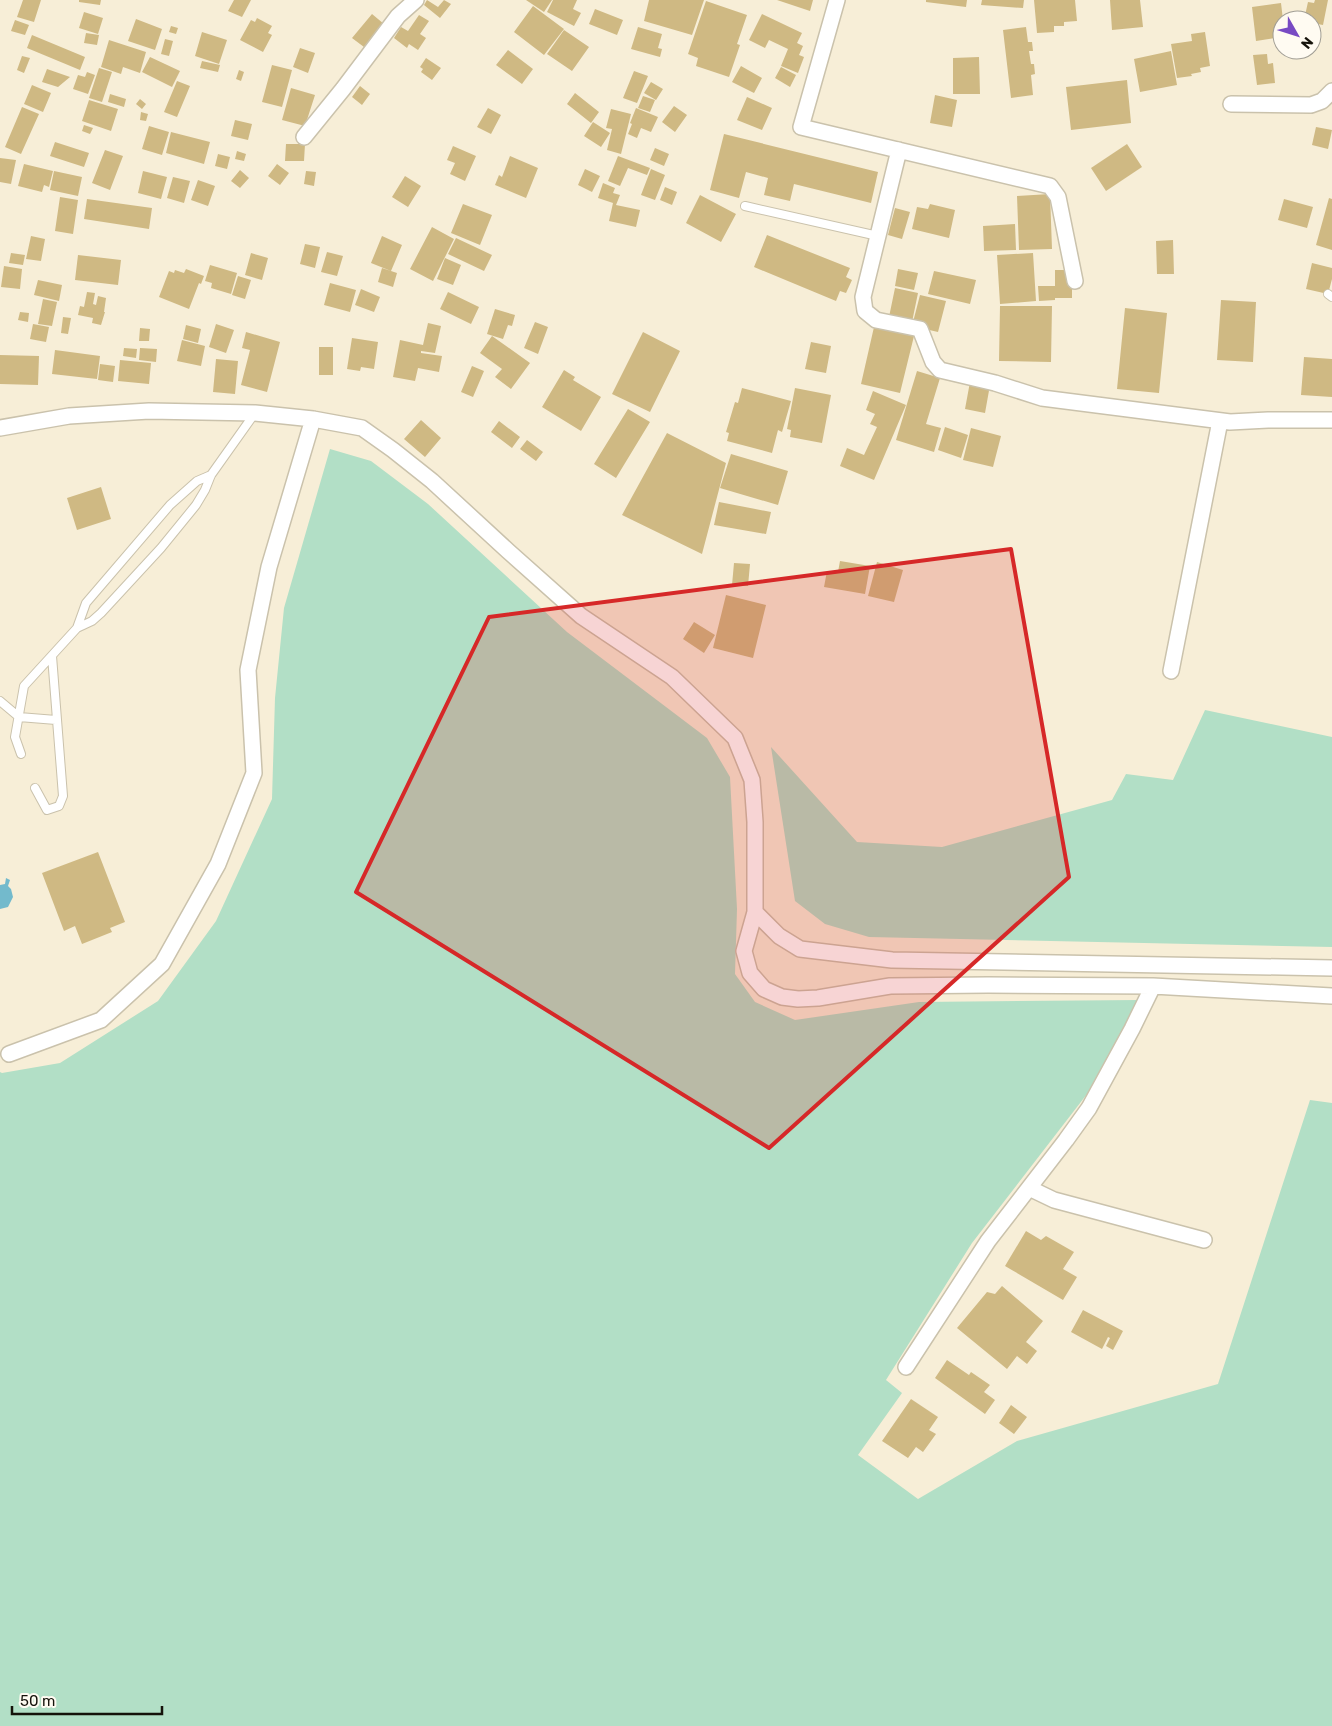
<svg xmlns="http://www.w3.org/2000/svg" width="1332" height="1726" font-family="Rubik,sans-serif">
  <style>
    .green { fill: #b2dfc6 }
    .water { fill: #73bacc }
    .building { fill: #cfb983 }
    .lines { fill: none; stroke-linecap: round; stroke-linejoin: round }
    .lane-casing { stroke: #cac2ac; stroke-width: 10 }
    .street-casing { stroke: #cac2ac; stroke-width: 18 }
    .lane { stroke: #fff; stroke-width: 8 }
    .street { stroke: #fff; stroke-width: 15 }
    .marked { fill: #d62828; fill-opacity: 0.2; stroke: #d62828; stroke-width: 4; stroke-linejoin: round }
  </style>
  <rect width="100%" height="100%" fill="#f7eed7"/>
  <path class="green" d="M330,449l41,12 57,43 139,128 140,106 23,39 7,132 -2,65 20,28 40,18 124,-18 220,-2 -52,94 -115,149 -86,137 16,13 -44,62 60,44 99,-58 201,-57 92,-284 22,3v623h-1332v-654l2,1 58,-10 98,-62 58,-80 56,-122 3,-101 9,-90z
    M1205,710l127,27v210l-463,-10 -44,-13 -30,-23 -24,-154 86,95 85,5 170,-47 14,-26 47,6z"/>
  <path class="water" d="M6,878l4,2 -2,6 3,3 2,8 -5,10 -8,2v-24l5,-1z"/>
  <path class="building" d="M23,0h18l-7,22 -17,-5z
    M79,0h22l-1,5 -21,-3z
    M234,0h17l-9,17 -14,-6z
    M427,0l11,7 6,-7 7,4 -11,14 -16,-13z
    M526,0h26l-8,12z
    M553,0h24l-4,9 8,4 -7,13 -27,-14z
    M649,0h55l-12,35 -48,-14z
    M777,0h36l-3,11z
    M926,0h41l-1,7 -40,-5z
    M982,0h42l-1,8 -42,-3z
    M1034,0h41l2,21 -13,1v4h-10v6l-17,1z
    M1110,0h30l3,27 -31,3z
    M1315,0h13l-5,25 -11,-2v-3h-8l4,-18 6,1z
    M706,1l41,14 -10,29 3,1 -11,32 -33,-11 2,-8 -10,-4z
    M1281,3l2,17 -1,17 -26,4 -4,-34z
    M533,6l31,23 -20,26 -30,-23z
    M595,9l28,11 -6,15 -28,-11z
    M84,12l19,6 -5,16 -19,-6z
    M372,14l12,10 -20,23 -12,-9z
    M762,14l40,19 -5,10 6,3 -4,9 5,2 -6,16 -17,-7 7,-17 -19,-9 -4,8 -16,-8z
    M419,15l10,6 -9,13 6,4 -8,12 -9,-6 -2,4 -13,-10 7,-11 7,4z
    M257,18l15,8 -4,7 4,2 -9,17 -23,-12 11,-20 4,2z
    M136,19l26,10 -7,21 -27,-9z
    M15,20l14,5 -4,10 -14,-4z
    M171,26l7,2 -2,6 -7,-2z
    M638,27l24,7 -4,14 4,1 -2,8 -29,-8z
    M1026,27l2,15h4l1,9h-4l2,13h3l1,10 -4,1 2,20 -22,3 -8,-68z
    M564,30l25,17 -17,24 -25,-17z
    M202,32l25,8 -8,24 -24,-8z
    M1205,32l5,34 -10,2 1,4 -10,2 1,2 -15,2 -6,-34 21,-3 -1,-7z
    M86,33l13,2 -2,10 -13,-2z
    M32,35l53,22 -5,13 -53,-22z
    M165,39l8,2 -4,15 -8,-2z
    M109,40l37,12 -6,21 -17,-6 -2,7 -20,-7z
    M300,48l15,5 -7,20 -15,-6z
    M508,50l25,19 -11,15 -26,-19z
    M1171,51l6,34 -37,7 -6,-33z
    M1267,54l1,10 5,-1 2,20 -18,2 -4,-30z
    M22,56l8,2 -6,15 -7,-3z
    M150,57l30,14 -8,16 -30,-15z
    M979,57l1,37h-27v-36z
    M426,58l15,10 -9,12 -11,-8 2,-3 -3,-2z
    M202,61l18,4 -2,7 -18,-4z
    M272,65l20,5 -10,37 -20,-5z
    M741,66l21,12 -8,15 -22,-11z
    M781,67l15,8 -6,12 -15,-9z
    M99,68l13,4 -10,30 -13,-4z
    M47,69l23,8 -12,10 -16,-5z
    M239,70l5,2 -3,9 -5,-2z
    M634,71l14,5 -11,27 -14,-5z
    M87,72l8,3 -7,19 -15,-5 5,-14 7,2z
    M1127,80l4,43 -60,7 -5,-43z
    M177,81l13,5 -13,31 -13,-5z
    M651,82l12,7 -7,11 -12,-7z
    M32,85l19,8 -8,19 -19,-8z
    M360,86l10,8 -8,11 -10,-8z
    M291,88l24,7 -10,31 -23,-6z
    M575,93l24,19 -8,11 -24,-19z
    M110,94l16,5 -2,8 -16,-5z
    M935,95l22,5 -5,27 -22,-4z
    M643,96l12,4 -5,12 -12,-4z
    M747,97l25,11 -10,22 -25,-10z
    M140,99l6,5 -4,5 -6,-5z
    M89,100l29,9 -7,22 -29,-10z
    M674,106l13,9 -12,17 -13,-10z
    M22,107l17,7 -18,40 -16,-7z
    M488,108l13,7 -10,19 -14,-7z
    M636,108l22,9 -7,15 -10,-4 -4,10 -9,-4 4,-10 -2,-1z
    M611,109l20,5 -10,40 -14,-4 5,-21 -6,-1z
    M141,112l7,2 -2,7 -6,-1z
    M235,120l17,4 -4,16 -17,-4z
    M593,122l17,11 -9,14 -17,-11z
    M84,125l9,3 -3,6 -8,-3z
    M149,126l20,6 -7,23 -20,-6z
    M1316,127l16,3 -4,19 -16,-4z
    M171,132l39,10 -6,22 -38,-11z
    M724,134l154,38 -7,31 -77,-19 -4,17 -26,-6 4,-17 -22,-6 -7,26 -29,-8z
    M55,142l34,11 -5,14 -34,-11z
    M286,144h19l-1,17h-19z
    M1127,144l15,23 -36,24 -15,-23z
    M453,146l23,10 -11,25 -15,-7 5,-11 -8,-3z
    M655,148l14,6 -5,12 -14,-6z
    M105,150l18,6 -13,34 -18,-7z
    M237,151l9,3 -2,7 -9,-2z
    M218,154l12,3 -3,12 -12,-3z
    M510,156l28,12 -12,30 -31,-13 4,-10 3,2z
    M618,156l32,12 -3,7 -19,-7 -8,18 -12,-5z
    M0,158l16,2 -5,24 -11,-2z
    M24,164l29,7 -4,16 -5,-2 -2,7 -24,-6z
    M277,164l12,9 -9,12 -12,-9z
    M585,169l15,7 -8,16 -14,-7z
    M651,169l14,6 -10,25 -14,-5z
    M240,170l9,8 -9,10 -9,-7z
    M54,171l28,6 -4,19 -28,-6z
    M143,171l24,6 -6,22 -23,-6z
    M306,171l10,1 -2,14 -10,-2z
    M405,176l16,10 -13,21 -16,-10z
    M173,177l17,4 -6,22 -17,-5z
    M198,180l17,6 -7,20 -17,-6z
    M603,183l12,5 -2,5 7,2 -4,10 24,5 -4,17 -27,-6 4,-18 -15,-5z
    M665,187l12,5 -5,13 -12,-5z
    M1050,194l2,55 -33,1 -2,-54z
    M700,195l36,19 -15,28 -35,-19z
    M60,197l18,3 -5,34 -18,-3z
    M1329,198l3,1v51l-16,-5z
    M87,199l65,9 -3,21 -65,-10z
    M1284,199l29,8 -6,21 -29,-8z
    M463,204l29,11 -12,30 -29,-12z
    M930,204l25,6 -6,28 -37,-9 5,-22 11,2z
    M895,208l15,4 -8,27 -14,-4z
    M1015,224l1,26 -32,1 -1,-25z
    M432,227l22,12 -21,42 -23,-12z
    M767,235l83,33 -4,9 6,3 -6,13 -6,-2 -4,10 -82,-34z
    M31,236l14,3 -4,22 -15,-2z
    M382,236l20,9 -11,26 -20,-8z
    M456,238l36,17 -8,16 -36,-17z
    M1173,240l1,34h-17l-1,-33z
    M305,244l15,3 -5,21 -15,-4z
    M327,252l16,4 -6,20 -16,-4z
    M11,253l14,2 -2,10 -14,-2z
    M251,253l17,5 -6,22 -17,-5z
    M1033,253l3,48 -36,3 -3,-49z
    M78,255l43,5 -3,25 -43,-5z
    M445,258l16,7 -8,20 -16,-6z
    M1312,263l20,5v11l-4,15 -22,-5z
    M210,265l27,8 -6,21 -20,-6 1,-5 -7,-2z
    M4,266l18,3 -2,20 -19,-2z
    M382,268l15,5 -4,14 -15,-5z
    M186,269l18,7 -3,8 -2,-1 -10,26 -30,-12 10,-26 5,2 1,-3 9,3z
    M898,269l20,4 -4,17 -19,-4z
    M1055,270h12l5,8v20h-17v2l-16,1 -1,-15h17z
    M934,271l42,9 -6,24 -42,-10z
    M238,276l13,4 -6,19 -13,-4z
    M38,280l24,5 -3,16 -25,-6z
    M330,283l26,7 -6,22 -26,-7z
    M895,288l23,5 -6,29 -23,-5z
    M361,289l19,8 -6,15 -19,-7z
    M87,292l8,1 -2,11 3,1 2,-9 8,2 -2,14h1l-4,13 -9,-2 1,-5 -15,-3 2,-9 4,1z
    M448,292l31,15 -8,17 -31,-15z
    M920,295l26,6 -8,31 -26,-6z
    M43,299l14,3 -5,24 -14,-2z
    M1221,300l35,2 -3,60 -36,-2z
    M1000,306h52l-1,56 -52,-1z
    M1125,308l42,5 -8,80 -42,-4z
    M495,309l20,6 -3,11 -4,-1 -5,14 -16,-5z
    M20,312l9,1 -1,9 -10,-2z
    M63,317l8,1 -3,16 -7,-1z
    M535,322l13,5 -10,27 -14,-6z
    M428,323l13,3 -6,27 -14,-2v2l21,3 -3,16 -21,-4 -3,13 -22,-4 7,-37 23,5z
    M33,324l16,3 -3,15 -16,-3z
    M216,324l18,6 -8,23 -17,-6z
    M186,325l15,4 -3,14 -15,-4z
    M874,327l40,9 -14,57 -39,-9z
    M140,328l10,1 -1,12h-10z
    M246,332l34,10 -13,50 -26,-7 9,-35 -8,-2z
    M643,332l37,19 -30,61 -38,-18z
    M492,336l38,27 -19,26 -16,-12 7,-8 -22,-16z
    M352,338l26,4 -4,27 -13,-2 -1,4 -13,-2z
    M182,340l23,6 -4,20 -24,-5z
    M811,342l20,4 -5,27 -21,-4z
    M319,347h14v28h-14z
    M124,348l13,1 -1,9 -13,-2z
    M140,348l17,1 -1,13 -17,-2z
    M55,350l45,6 -3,23 -45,-5z
    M0,355l39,1 -1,29 -38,-1z
    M1304,357l28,2v38l-31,-2z
    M216,359l22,2 -3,33 -22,-2z
    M120,360l31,3 -2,21 -31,-3z
    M100,364l15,2 -2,16 -15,-2z
    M472,366l12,5 -11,26 -12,-5z
    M564,370l11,7 -2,3 28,17 -20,34 -39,-24z
    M917,371l23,7 -14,46 15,4 -7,24 -38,-12z
    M970,382l20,3 -5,28 -20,-4z
    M742,388l49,13 -9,31 -4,-2 -6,23 -45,-12 2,-8 -3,-1 9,-30 3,1z
    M795,388l36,7 -9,48 -32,-6 1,-7 -4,-1z
    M873,391l33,14 -32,75 -34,-14 7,-18 17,7 13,-28 -7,-3 5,-10 -9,-4z
    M628,409l22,13 -34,56 -22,-14z
    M421,420l20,18 -16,19 -21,-18z
    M499,421l21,16 -8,11 -21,-16z
    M945,427l23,8 -7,23 -23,-8z
    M971,428l30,8 -8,31 -30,-7z
    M667,433l59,30 -24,91 -80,-39z
    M527,440l16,12 -7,9 -16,-12z
    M731,454l57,17 -10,34 -58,-17z
    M101,487l10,32 -34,11 -10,-32z
    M719,502l52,10 -5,22 -52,-9z
    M840,561l30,5 -5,28 -41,-7 3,-16 11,1z
    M877,562l26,8 -9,32 -26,-6z
    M734,563l16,1 -2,22 -16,-1z
    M726,595l40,10 -13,53 -40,-10z
    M694,622l21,13 -11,18 -21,-14z
    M98,852l27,70 -15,6 2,4 -30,12 -7,-18 -11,5 -22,-58z
    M1026,1231l15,9 5,-4 28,16 -11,17 14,8 -14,23 -58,-34z
    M1002,1286l41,35 -17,21 11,9 -10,13 -10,-8 -10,13 -50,-41 30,-36 8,2z
    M1083,1310l40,21 -10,19 -7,-4 4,-8 -2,-1 -6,12 -31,-17z
    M947,1360l22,15 2,-3 19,13 -6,7 11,8 -10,14 -50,-36z
    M911,1399l27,18 -9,13 7,4 -13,18 -7,-5 -8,11 -26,-17z
    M1011,1405l16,12 -13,17 -15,-11z"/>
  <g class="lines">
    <g class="lane-casing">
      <path id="lane" d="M745,206l133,30
        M1328,294l4,3
        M77,628l9,-25 84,-98 27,-24 14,-6
        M0,701l19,16 37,3
        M21,754l-6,-17 9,-51 53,-58 15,-7 9,-8 60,-65 35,-43 9,-15 6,-15 44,-62
        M35,788l12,22 12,-4 4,-10 -11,-140"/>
    </g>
    <g class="street-casing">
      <path id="street" d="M837,0l-36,127 249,59 8,11 17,84
        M1231,104l80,1 11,-4 10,-10
        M304,137l39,-48 55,-73 18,-16
        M899,150l-36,147 2,14 11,9 44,9 13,33 7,8 55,13 47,15 188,24 38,-2h64
        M0,428l69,-12 80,-5 106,2 58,6 49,9 31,22 39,31 76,70 73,65 91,61 63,61 17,42 3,42v90l-11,39 6,22 14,16 18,8 16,2 20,-1 72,-12 98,-1 165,1 179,10
        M1171,671l49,-250
        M755,912l24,24 21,13 92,11 440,8
        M9,1054l92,-34 61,-56 56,-100 36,-91 -6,-103 21,-103 44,-148
        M1029,1188l25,12 150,40
        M906,1367l82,-126 78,-101 23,-32 43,-79 21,-43"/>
    </g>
    <use href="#lane" class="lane"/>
    <use href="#street" class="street"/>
  </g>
  <path class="marked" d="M1011,549l58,328 -300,271 -413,-256 133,-275z"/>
  <g transform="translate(1297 35) rotate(129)"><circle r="24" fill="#fffbf2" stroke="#a19e95"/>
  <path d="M0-4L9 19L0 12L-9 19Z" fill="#784ac3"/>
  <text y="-8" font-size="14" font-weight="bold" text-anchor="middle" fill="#15120a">N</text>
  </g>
  <path d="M12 1706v8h150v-8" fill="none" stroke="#15120a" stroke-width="2.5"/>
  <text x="20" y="1706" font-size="15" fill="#15120a" stroke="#fffbf2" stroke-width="4" paint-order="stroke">50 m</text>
</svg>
